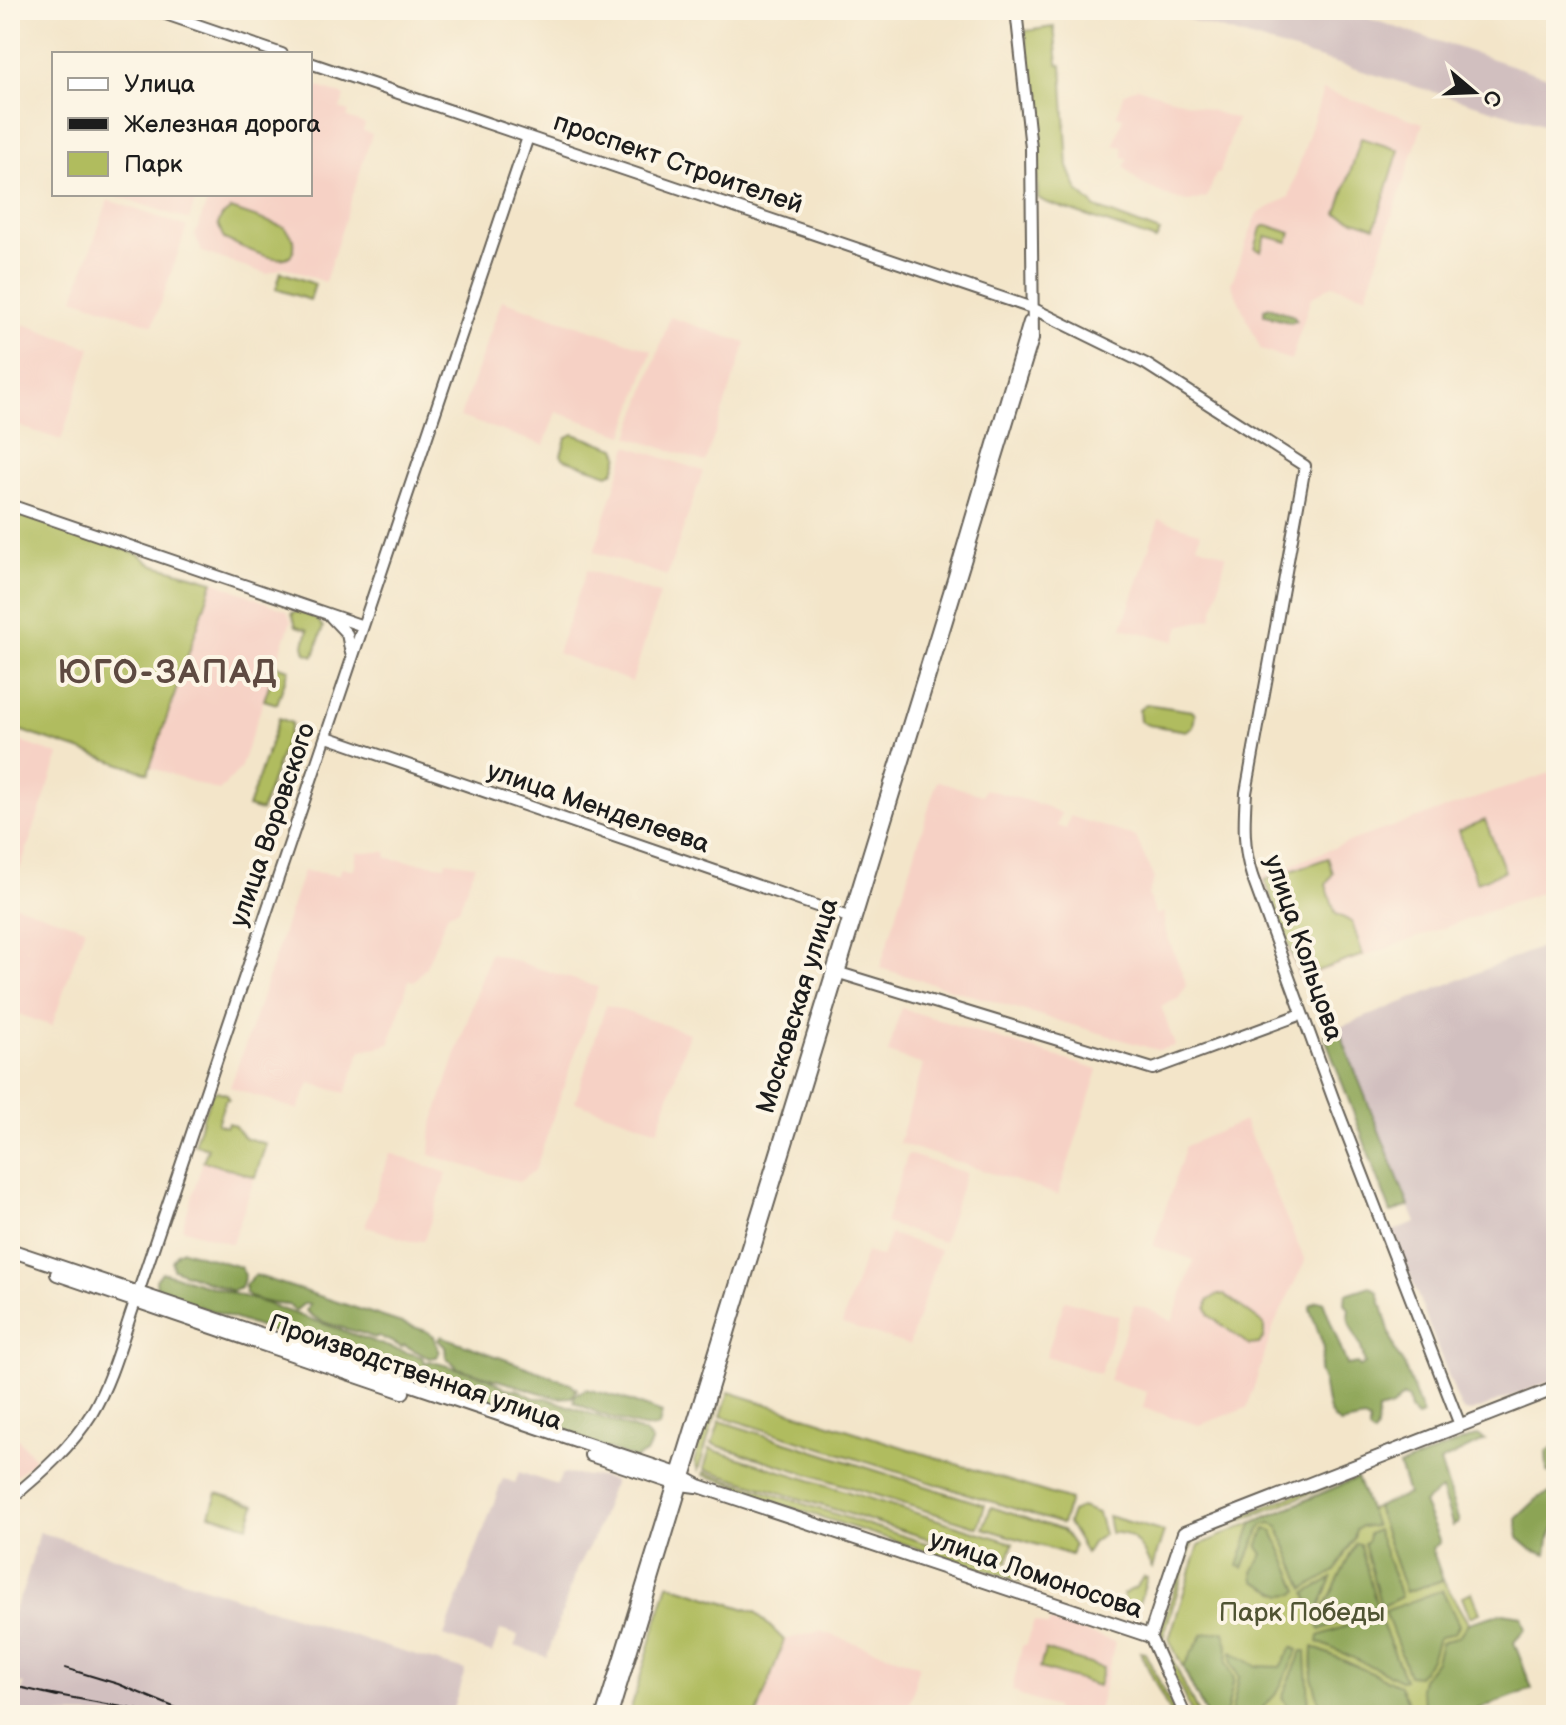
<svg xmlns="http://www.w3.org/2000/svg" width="1566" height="1725" font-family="'Balsamiq Sans',sans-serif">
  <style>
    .built { fill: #f6d1c5 }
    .industrial { fill: #d1bfbf }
    .green { fill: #b0bc5e; stroke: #666c3d; stroke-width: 2 }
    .forest { fill: #8ca455; stroke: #546038; stroke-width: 2 }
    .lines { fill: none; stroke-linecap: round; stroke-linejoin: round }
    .secondary-casing { stroke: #676259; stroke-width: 14 }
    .highway-casing { stroke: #676259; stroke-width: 16 }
    .secondary { stroke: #fff; stroke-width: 10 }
    .highway { stroke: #fff; stroke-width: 12 }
    .rail { stroke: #1c1c1c; stroke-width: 2 }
    .labels { text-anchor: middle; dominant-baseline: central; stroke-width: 8; stroke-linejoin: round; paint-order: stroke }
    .street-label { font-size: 26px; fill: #1c1c1c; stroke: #fcf5e5 }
    .park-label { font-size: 26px; fill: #505433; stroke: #fcf5e5 }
    .district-label { font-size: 34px; font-weight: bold; letter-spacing: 2px; fill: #5e4a41; stroke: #fcf5e5 }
  </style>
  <rect width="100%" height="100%" fill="#fcf5e5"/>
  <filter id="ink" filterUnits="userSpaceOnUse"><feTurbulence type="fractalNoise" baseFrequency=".0125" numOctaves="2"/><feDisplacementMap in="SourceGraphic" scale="16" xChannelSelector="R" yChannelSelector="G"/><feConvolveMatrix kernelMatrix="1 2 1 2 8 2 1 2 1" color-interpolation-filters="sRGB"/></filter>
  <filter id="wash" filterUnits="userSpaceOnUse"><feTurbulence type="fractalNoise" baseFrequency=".006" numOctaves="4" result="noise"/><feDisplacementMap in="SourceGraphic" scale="32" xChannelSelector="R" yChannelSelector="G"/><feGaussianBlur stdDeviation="1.8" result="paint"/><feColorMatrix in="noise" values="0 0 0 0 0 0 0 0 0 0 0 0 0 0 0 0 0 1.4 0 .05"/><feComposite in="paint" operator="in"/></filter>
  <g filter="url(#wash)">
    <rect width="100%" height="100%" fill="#f3e5c9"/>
    <path class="built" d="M310,84l35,12 -5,13 9,3 -2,6 18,6 -2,7 9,3 -47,148 -41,-15 -17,7 -65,-22 -7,-17 15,-41h100z
      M1137,87l100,32 -18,55h-3l-9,23 -18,5 -17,-4 -32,-15 -16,-16 4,-8 -5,-2 -1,-10 -8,-2 9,-28 -6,-2 7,-21z
      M1323,90l100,33 -57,172 -34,-10 -21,13 -20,62 -30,-10 -30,-66 26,-70 32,-17z
      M111,194h86l-8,26z
      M108,200l79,27 -34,98 -79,-27z
      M502,300l150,50 -28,85 -68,-23 -12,33 -84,-28z
      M670,317l76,26 -41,119 -76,-25z
      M24,324l67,24 -30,92 -51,-17v-68l5,-13 3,1z
      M628,446l75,25 -36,105 -73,-24z
      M1159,519l42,14 -4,12 29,10 -14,63 -32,8 -5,15 -53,-13z
      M587,570l73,24 -28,88 -75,-29z
      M213,581l74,30 4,10 -51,148 -21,22 -69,-24z
      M10,738l49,17 -39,114 -10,-4z
      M1556,771v116l-257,93 -40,-102 97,-39z
      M937,781l45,14 3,-6 57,16 19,8 -4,13 9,3 4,-13 66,21 18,42 -6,15 8,21 9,-3 -1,16 23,57 -9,14 -17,7 14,40 -17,4 -11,-3 -267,-79z
      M357,852h29l1,6 58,8 1,-5 29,4 -16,44 -11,4 -22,54 -12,14 -5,-1 -19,62 -7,4 -22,4 -15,43 -36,-10 -12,27 -68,-23 22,-61 51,-155 36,4 3,-8 12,3z
      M10,903l75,25 -33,98 -42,-15z
      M490,953l108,34 -63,183 -16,12 -89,-27 2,-29z
      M606,1005l83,28 -31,97 -83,-28z
      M901,1008l197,62 -40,125 -159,-52 24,-78 -35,-12z
      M1244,1121l61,140 -31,64 -27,83 -48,17 -56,-17 4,-16 -38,-12 25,-75 20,6 18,11 22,-62 -41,-14 33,-100z
      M390,1153l57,20 -23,67 -11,2 -48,-16z
      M908,1154l58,19 -23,69 -58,-19z
      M203,1161l52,16 -23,67 -50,-16z
      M890,1234l50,16 -31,95 -67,-21 24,-72 16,5z
      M1065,1300l54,16 -19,58 -54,-18z
      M10,1429l25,30 -25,22z
      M1034,1621l14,5 2,-5 65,21 -18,73 -26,-4 -2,4 -14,-4v-4l-37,-12 1,-2 -7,-3 10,-44 5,-2z
      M820,1631l99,34 -7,32 -8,18h-147l27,-75z"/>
    <path class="industrial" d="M1156,10h187l213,70v48z
      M1556,941v438l-85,33 -7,-1 -4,-5 -67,-175 23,-8 -78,-195z
      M519,1472l38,13 5,-11 40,3 12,4 -19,54 -18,33 -30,89 -32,-11 3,-11 -18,-5 -8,23 -48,-17 59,-158 12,5z
      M39,1532l344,114 82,24 -14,45h-441v-24l11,3 3,-10 -14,-3v-64l14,-29z"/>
    <path class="green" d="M1054,27l4,37 4,1 6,102 10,24 18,17 64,24 -4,8 -111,-38 -7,-4 -4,-83 -9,-84z
      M1361,138l38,12 -24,77 -38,-13z
      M231,209l53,18 10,13c5,39 -54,5 -70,-1l-6,-15 4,-8z
      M1267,225l24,8 -3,9 -22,-6 -5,15 -6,-2 6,-21z
      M281,272l34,12 -5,16 -34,-11z
      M573,434l43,14 3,7 -5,16 -6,3 -44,-15 -3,-4 5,-17z
      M10,511l129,43 12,10 62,17 -65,192 -138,-46z
      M298,611l18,7 7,9 -9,29 -8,-3 -2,-8 4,-15 -12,-4 -4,-13z
      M276,665l13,4 -12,35 -13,-4z
      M1146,704l46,7 3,3 -2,13 -6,4 -39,-6 -8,-4 -1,-11z
      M279,718l13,5 -31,88 -13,-4z
      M1485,820l20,51 -28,11 -19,-51z
      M1328,858l5,15 -7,12 10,29 16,8 11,33 -63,22 -35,-97z
      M217,1091l10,3 2,5 -4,1 -8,24 9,3 2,-4 7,3 8,11 23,7 -11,33 -52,-16 5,-13 -14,-4 17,-50z
      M1218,1294l7,1 39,29v13l-5,7 -10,1 -39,-29 -3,-8 1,-7z
      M723,1391l-25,80 -4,-9 19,-64z
      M729,1392l341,108 -8,24 -341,-108z
      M720,1421l265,84 -7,22 -266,-83z
      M710,1449l303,94 -6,20 -303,-94z
      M704,1472l343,110 -2,7 -293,-94 -16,-10 -33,-10z
      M1348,1473l7,3 -161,63 -31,99 -3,1v-7l32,-96z
      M1357,1478l12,31 7,-2 30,85 37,-12 25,43 26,79 -31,13h-257l-37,-76 30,-94z
      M217,1493l38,12 -7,21 -38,-12z
      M991,1507l72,23 11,16 -3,9 -88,-27z
      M1081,1507l17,6 6,21 -12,9 -6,10 -18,-30 4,-11z
      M1108,1516l56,16 -12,36c-11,-19 -15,-37 -41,-35z
      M1144,1577l3,1 -9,29 -12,-3 -3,-10 12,-6z
      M668,1584l87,28 29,28 -27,75h-128z
      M1472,1592l8,21 -10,4 -8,-21z
      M1164,1642l35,73h-6l-31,-65 -2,-7z
      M1045,1650l58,18 -5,18 -58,-18z
      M1140,1652l5,1 31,62h-5z"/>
    <path class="forest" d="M1270,307l24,9 2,4 -5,3 -27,-8v-6z
      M1338,1028l71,178 -18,7 -66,-176 1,-5z
      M183,1250l57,17 5,8 -4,13 -9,3 -59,-22 -1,-8 5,-8z
      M162,1272l103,31 121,43 36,11 3,6 5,-2 57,16 18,11 14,2 15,8h12l99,35 7,8 -6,12 -11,6 -89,-32 -2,-5 -3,3 -136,-50 -10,-1 -238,-82 -1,-12z
      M255,1275l171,56 8,5 5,17 -2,4 -8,1 -25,-13 -3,2c-7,-5 -14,-6 -22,-11l-5,2c-20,-10 -51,-11 -68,-27l4,-7 -5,-1 -10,8 -6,-6c-15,-2 -31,-2 -44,-12v-8z
      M1370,1286l8,6 17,59 9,14 19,50 -6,2 -7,-7 -2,-11 -5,-3 -11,11 -14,4 -1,18 -3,6 -5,-4v-9l-5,-3 -24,5c-20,-14 -10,-35 -21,-52l5,-24 -14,-39v-4l7,-4h6l24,64 11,-2 2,4 5,-3c-2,-4 -1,-9 -3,-13 -4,-15 -17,-26 -13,-42l-4,-6 1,-9z
      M441,1336l129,47 7,6 -5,8 -14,1 -100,-30 -12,-11 -1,-10 -7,-7z
      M586,1389l36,9 40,15 -3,13c-14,8 -69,-16 -85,-24l1,-7z
      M1478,1435l7,5 -45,22 19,60 -6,4 -12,-36 -18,13 17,39 -8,7 11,31 -37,12 -30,-85 32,-13 -9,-28z
      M1556,1445v31l-9,-4 -1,-20z
      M1357,1478l18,48 -14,1 -5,3 -2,8 -19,33 -31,18 -26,-63 -7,-3 -9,2 -19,43 -5,-2 14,-42z
      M1556,1491v33l-7,15 -2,16 -15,-5 -14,-12 -1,-20 22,-21z
      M1265,1529l8,2 26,59 -4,4 -12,1 -29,-14 -1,-9 10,-18 -5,-7z
      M1377,1530l24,67 -20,10 -17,-64 4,-3 1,-6z
      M1356,1543l4,1 17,63 -57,23 -3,-7z
      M1332,1578l-17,40 -9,-25z
      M1442,1590l17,35 -4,7 -17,6 -7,21 -13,17 -9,-1 -24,-64z
      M1503,1613l19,3 4,13 -12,13 18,47 -69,26h-35l-8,-26 2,-10 14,-18 5,-18 18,-7 9,-13z
      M1378,1614l27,65 -4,1 -83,-38 1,-6z
      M1224,1631l4,14 -1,18 7,16 -8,36h-20l-23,-48 20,-33z
      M1292,1647l6,3 -21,43 -21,22h-25l8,-38 -7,-14v-11l24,14 24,1z
      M1313,1647l86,38 17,30h-93l-11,-38z
      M1302,1651h4c0,21 5,44 1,64h-22l2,-9 -5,-9z"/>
  </g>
  <g filter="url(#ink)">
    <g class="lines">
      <g class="secondary-casing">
        <path id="secondary" d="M154,10l128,44
          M310,63l722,245 114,56 159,102 -59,327c-2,29 -3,55 6,83l81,222 127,327
          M10,505l353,121
          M331,617l16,17 4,19
          M327,737l527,182
          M836,972l317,97 149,-55
          M138,1293l390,-1156
          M677,1474l277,-898 75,-254
          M685,1477l348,-1138 -2,-191 -15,-138
          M10,1499c31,-25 61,-52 82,-86 20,-34 30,-74 43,-111
          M1150,1636l35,79
          M602,1715l72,-232
          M612,1715l70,-230"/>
      </g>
      <g class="highway-casing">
        <path id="highway" d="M10,1250l667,224 22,12 451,150 34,-103 372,-145
          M57,1274l346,118
          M591,1455l83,28 22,3"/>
      </g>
      <use href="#secondary" class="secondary"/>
      <use href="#highway" class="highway"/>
      <path class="rail" d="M65,1668l53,16 75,31
        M10,1685l47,11
        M47,1693l118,22"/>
    </g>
  </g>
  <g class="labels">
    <g class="street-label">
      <text transform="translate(678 164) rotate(19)">проспект Строителей</text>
      <text transform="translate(598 808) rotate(19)">улица Менделеева</text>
      <text transform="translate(273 825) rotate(-71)">улица Воровского</text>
      <text transform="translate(1303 948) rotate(71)">улица Кольцова</text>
      <text transform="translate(798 1006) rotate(-73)">Московская улица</text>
      <text transform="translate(415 1373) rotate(19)">Производственная улица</text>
      <text transform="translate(1036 1575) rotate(19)">улица Ломоносова</text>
    </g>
    <g class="park-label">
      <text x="1302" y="1613">Парк Победы</text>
    </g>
    <g class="district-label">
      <text x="168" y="672">ЮГО-ЗАПАД</text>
    </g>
  </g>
  <rect width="1566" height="1725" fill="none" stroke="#fcf5e5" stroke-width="40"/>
  <rect x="52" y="52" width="260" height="144" fill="#fcf5e5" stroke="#a29e95" stroke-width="2"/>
  <rect x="68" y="78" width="40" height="12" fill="#ffffff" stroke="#a29e95" stroke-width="2"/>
  <text x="124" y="92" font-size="24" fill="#1c1c1c">Улица</text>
  <rect x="68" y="118" width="40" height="12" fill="#1c1c1c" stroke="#a29e95" stroke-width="2"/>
  <text x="124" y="132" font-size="24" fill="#1c1c1c">Железная дорога</text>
  <rect x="68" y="152" width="40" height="24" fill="#b0bc5e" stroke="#a29e95" stroke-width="2"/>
  <text x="124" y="172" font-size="24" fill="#1c1c1c">Парк</text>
  <g transform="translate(1474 92) rotate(109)" stroke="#fcf5e5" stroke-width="6" paint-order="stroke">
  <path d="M0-6L14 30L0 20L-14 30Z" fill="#1c1c1c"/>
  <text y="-12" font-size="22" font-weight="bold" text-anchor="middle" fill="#1c1c1c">С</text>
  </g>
</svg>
